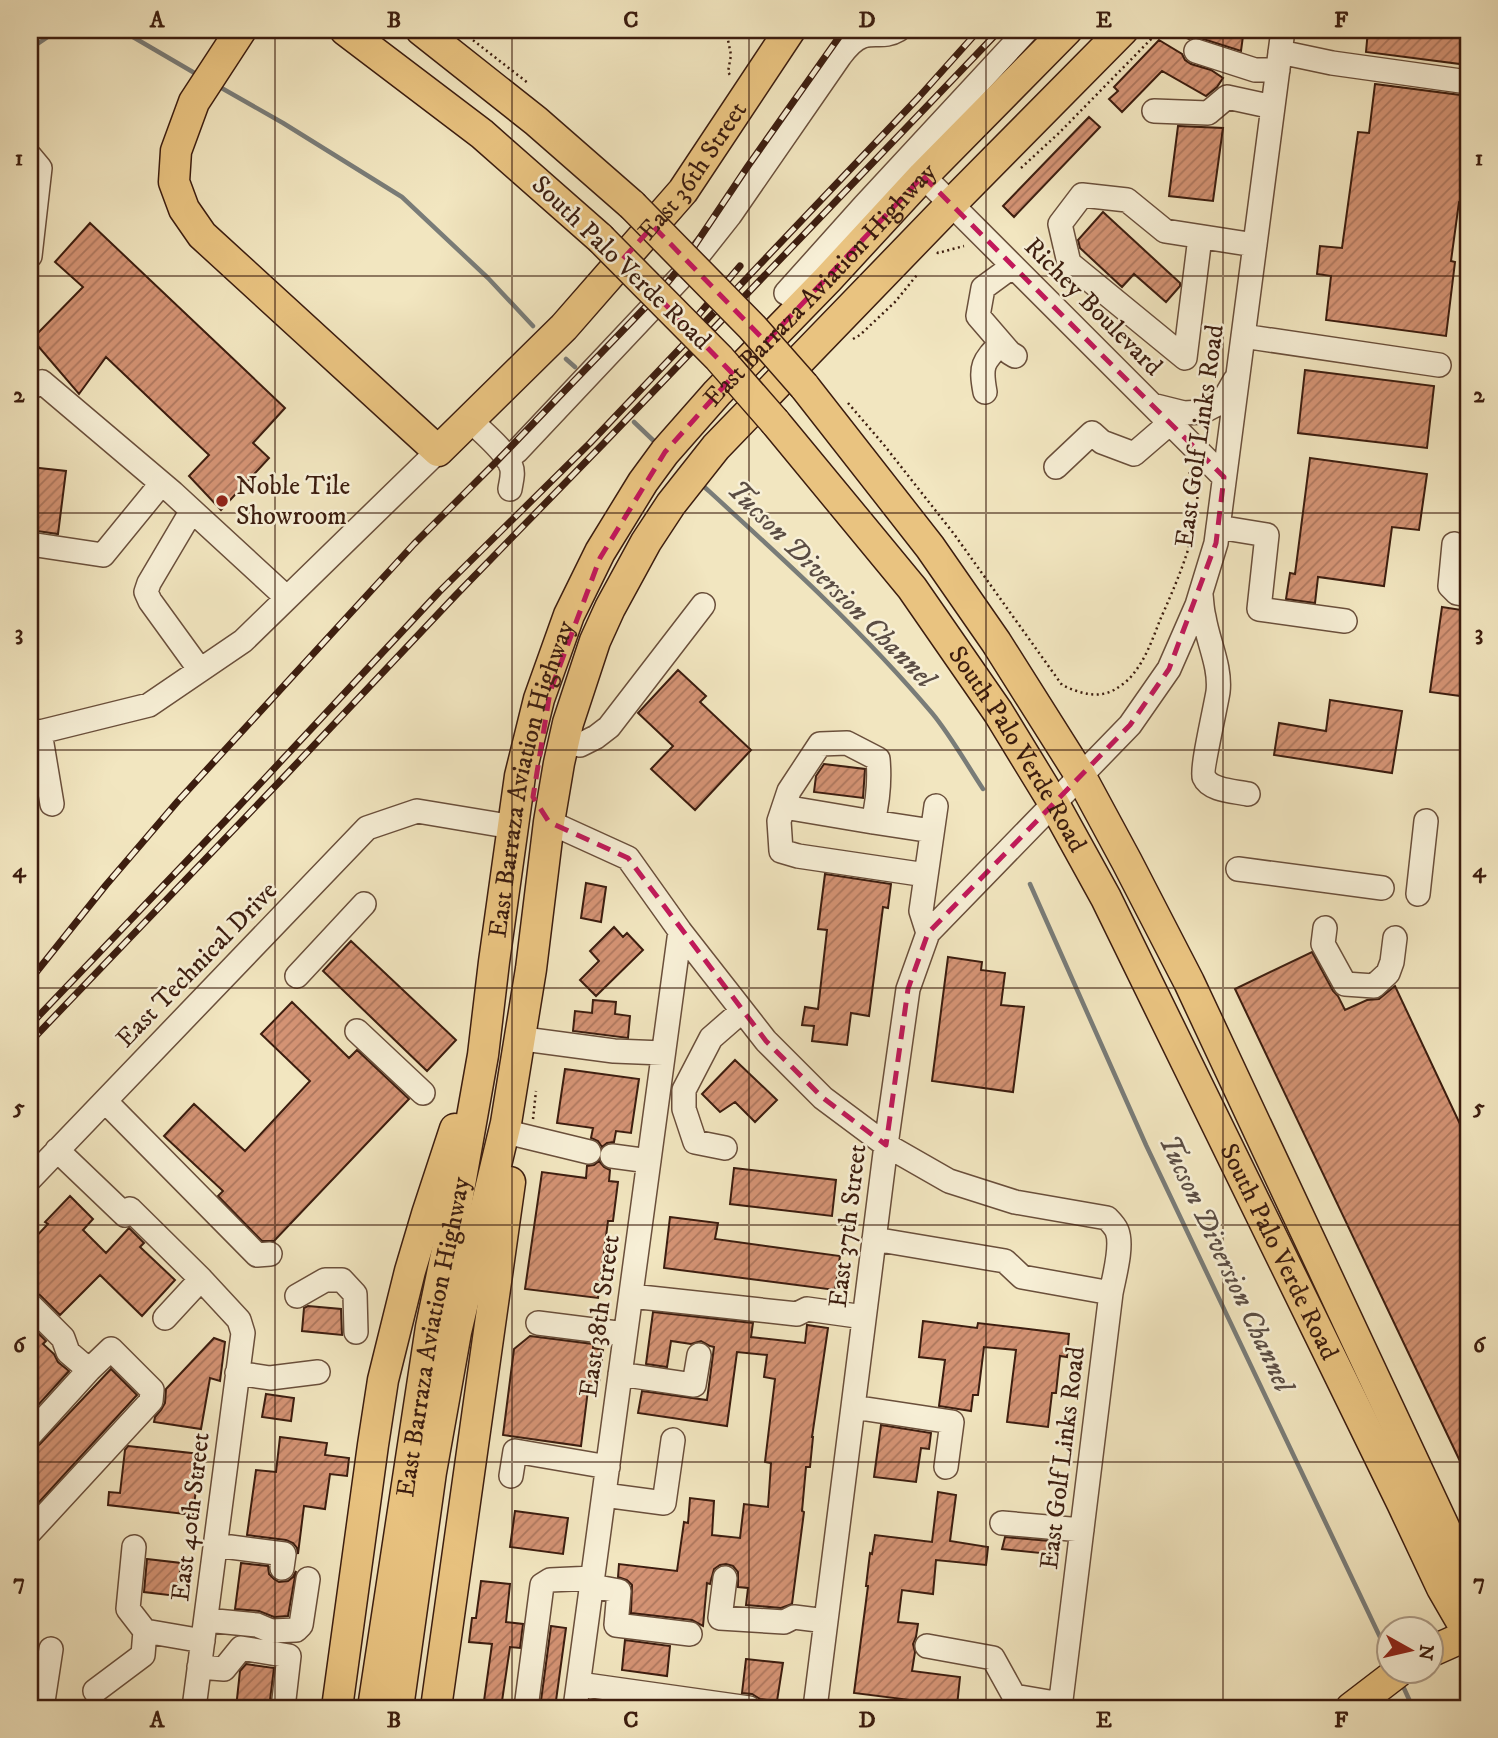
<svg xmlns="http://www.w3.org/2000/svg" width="1498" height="1738" font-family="'IM FELL DW Pica',serif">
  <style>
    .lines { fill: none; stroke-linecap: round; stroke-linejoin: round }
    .stream { stroke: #797c78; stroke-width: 4.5 }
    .building { fill: url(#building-hatch); stroke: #3c1d0f; stroke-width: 2 }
    .minor-casing { stroke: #6a4f3b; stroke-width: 26 }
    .major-casing { stroke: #3c1d0f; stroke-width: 33 }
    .path { stroke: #3c1d0f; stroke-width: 2.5; stroke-dasharray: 2 3.5; stroke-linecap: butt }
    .minor { stroke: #f7efd6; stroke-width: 23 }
    .major { stroke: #e9c380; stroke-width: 30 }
    .rail-casing { stroke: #3c1d0f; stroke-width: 7 }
    .rail { stroke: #f7efd6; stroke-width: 4.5; stroke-dasharray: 13; stroke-linecap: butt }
    .major-bridge-casing { stroke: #3c1d0f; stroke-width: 33; stroke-linecap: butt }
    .major-bridge { stroke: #e9c380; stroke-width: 30 }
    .marked { fill: none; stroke: #c2185b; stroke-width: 5; stroke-dasharray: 14 9; stroke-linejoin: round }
    .grid { fill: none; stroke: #3c1d0f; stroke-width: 2; stroke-opacity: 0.55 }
    .poi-dot { fill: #8f2418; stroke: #f7efd6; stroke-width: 2.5 }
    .labels { text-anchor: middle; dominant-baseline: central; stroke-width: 5; stroke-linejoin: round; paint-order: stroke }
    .street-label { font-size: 26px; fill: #3c1d0f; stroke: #f7efd6 }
    .poi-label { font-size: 26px; fill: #3c1d0f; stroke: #f7efd6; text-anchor: start }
    .water-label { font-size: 28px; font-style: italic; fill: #5b4d44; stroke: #f7efd6 }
    .neatline { fill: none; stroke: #3c1d0f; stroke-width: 2.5 }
    .grid-label { font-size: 23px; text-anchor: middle; font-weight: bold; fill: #3c1d0f }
  </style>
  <defs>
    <pattern id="building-hatch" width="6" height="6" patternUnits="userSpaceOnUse" patternTransform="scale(1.75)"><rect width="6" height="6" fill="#d49374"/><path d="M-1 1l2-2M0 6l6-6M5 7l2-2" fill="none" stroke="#ad775e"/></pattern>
  </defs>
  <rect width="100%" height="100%" fill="#f2e6c0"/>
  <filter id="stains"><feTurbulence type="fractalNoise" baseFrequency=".00286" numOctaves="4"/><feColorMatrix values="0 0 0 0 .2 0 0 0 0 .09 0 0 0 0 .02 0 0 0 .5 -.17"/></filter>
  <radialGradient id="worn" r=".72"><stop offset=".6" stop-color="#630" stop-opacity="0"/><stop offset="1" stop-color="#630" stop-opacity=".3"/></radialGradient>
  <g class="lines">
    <path class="stream" d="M121,30l77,45
      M30,49l28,-19
      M218,86l65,37 119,74 86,81 45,48
      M566,359l9,8
      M634,422l23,22
      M700,483c80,73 162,147 232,230 19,23 35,52 51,76
      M1030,884l116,261 244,513
      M1402,1684l11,24"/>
  </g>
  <path class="building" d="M1168,30h65l-1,3 11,3 -2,15 -41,-13 -6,-1 -5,2 -21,-8z
    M1368,30h100v35l-102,-13z
    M1159,40l23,14 3,6 6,4 20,6 12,8 -6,9 -11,9 -44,-25 -40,41 -13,-13 9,-8 -4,-4z
    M1375,84l93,12v75l-4,30 -5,1 -8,59 4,1 -9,74 -120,-16 5,-44 -14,-2 3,-28 22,2 16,-116 11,1z
    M1089,117l11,10 -86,90 -11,-11z
    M1178,126l45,2 -10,73 -44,-5z
    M1103,212l77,71v3l-14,16 -32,-28 -12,13 -42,-39 -2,-8z
    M90,223l195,185 -32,35 16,15 -48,52 -32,-34 20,-21 -103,-98 -27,37 -47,-55 51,-52 -28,-25z
    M1305,370l129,16 -7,62 -129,-15z
    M1310,458l117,16 -8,56 -27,-3 -8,59 -66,-9 -3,26 -29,-4 4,-26 5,1z
    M30,467l36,4 -8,63 -28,-4z
    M1442,607l26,4v86l-38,-5z
    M678,670l28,26 -6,6 51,48 -56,60 -44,-41 22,-23 -35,-33z
    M1330,700l72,11 -10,62 -118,-18 5,-32 47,8z
    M824,764l41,5 -2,29 -49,-6 2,-16z
    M825,874l66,10 -3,24 -5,-1 -14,109 -18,-3 -4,32 -35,-4 2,-15 -12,-1 3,-18 13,2 9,-79 -9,-1z
    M586,883l20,4 -5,35 -20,-4z
    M614,927l9,10 4,-4 16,17 -47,46 -16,-16 19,-19 -9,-10z
    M351,941l105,99 -29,31 -104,-100z
    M1312,952l21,39 5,5 7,14 22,-10 12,-1 16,-13 73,155v337l-233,-489z
    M948,957l34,5 -1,8 24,3 -4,32 23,2 -11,85 -81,-11z
    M593,1000l23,2 -1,12 15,2 -2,22 -55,-7 2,-20 17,2z
    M292,1002l57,56 8,-8 52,49 -135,142h-12l-44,-45 5,-5 -59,-55 30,-32 51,47 65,-70 -49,-47z
    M735,1060l42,40 -22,22 -20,-20 -15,10 -18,-18z
    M565,1069l74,10 -8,54 -15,-2 -2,11 -7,1 -5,4 -4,-6 -7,-3 2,-10 -36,-5z
    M599,1161l5,6 6,3 -1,11 9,1 -5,39h-5l-10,77 -73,-9 17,-117 44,6 1,-12 7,-1z
    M734,1168l102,12 -4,36 -102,-12z
    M70,1196l23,23 -10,11 23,23 23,-25 15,15 -4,4 35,33 -33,36 -42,-41 -40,40 -20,-20 -10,-4v-48l18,-19 -3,-2z
    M670,1217l48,6 -3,16 125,17 -5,34 -171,-22z
    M308,1306l33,3 1,26 -40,-4 2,-23z
    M653,1312l100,11 -2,14 54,6 2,-18 21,3 -16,109h1l-3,30h-4l-4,44 2,1 -12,92 -11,4 -35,-3 2,-17 -10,-1v-15l-5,-6 -7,-2 -6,1 -6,4 -4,15 -3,-1 -4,43 -11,-6 -61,-7 1,-28 -5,-5 -9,-3 1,-13 58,7 7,-49 4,1 2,-25 24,3 -2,34 28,3 4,-34 24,3 3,-44 -6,-1 10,-83 -11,-2 3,-22 -30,-3 -10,74 -89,-13 4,-22 65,9 7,-53 -4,-1 -9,-5 -10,3 -20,-3 -4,26 -21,-3z
    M923,1321l54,7 1,-5 91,11 -2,23 -7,-1 -4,37h-4l-4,34 -41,-5 9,-72 -32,-3 -6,48h-5l-2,16 -32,-5 6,-46 -26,-3z
    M30,1325l16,16 -3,3 11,10 4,8 11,9 -39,43z
    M530,1336l63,8v4l10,2 -5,41 -10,-1 -7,56 -78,-11 11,-86z
    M214,1338l11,4 -5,39 -10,-3 -9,51 -47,-7 1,-5 6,-7 4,-7 1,-14z
    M111,1369l26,26 -107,117v-63l5,-1 5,-4z
    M266,1394l28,4 -3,23 -29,-4z
    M881,1425l50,8 -2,16 -8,-1 -5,34 -42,-5z
    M280,1437l47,6 -2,12 24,3 -2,18 -17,-2 -5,35 -21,-3 -6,48 -1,-6 -4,-5 -7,-3 -39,-5 9,-65 20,2z
    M128,1446l72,8 -7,61 -85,-10 1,-13 11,1 5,-43z
    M938,1492l18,3 -6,46 38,6 -2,18 -50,-5 -3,34 -31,-4 -4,32 20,2 -2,13 -3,7 2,8 -3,19 48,6 -3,29 -103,-13 14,-107h-2l4,-33 2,1 3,-19 57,7z
    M515,1511l53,7 -5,36 -53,-7z
    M1005,1537l45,4v13l-48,-5z
    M147,1559l34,4 -4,33 -33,-4z
    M241,1563l27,3 1,8 5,5 5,3 9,-1 5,-4 3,-6 -8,45 -14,1 -15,-6 -24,-2z
    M481,1581l29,3 -4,38 17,2 -3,24 -10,-1 -9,61h-18l9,-64 -23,-2 3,-24h4z
    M551,1626l15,2 -11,80h-15z
    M625,1640l45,6 -3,30 -45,-6z
    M746,1659l37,4 -6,38 -17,-2 -8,-5 -10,-1z
    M246,1664l28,4 -5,40h-33l4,-37z"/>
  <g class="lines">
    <g class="minor-casing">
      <path id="minor" d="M1196,51l59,19h23
        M1280,52l52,11 136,19
        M1154,111l54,2 19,-16 46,10
        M30,156l10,12 -10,88
        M923,176l301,301
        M1200,237l-15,121 -116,-95 -9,-39 22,-29 45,5 38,31 90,14
        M1013,266l-30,22 -5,28 32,37 5,3
        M786,293l78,-87 163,-176
        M1243,336l196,29
        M30,388l12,-6 131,111 114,105
        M985,392c-5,-27 -2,-30 16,-49
        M1152,405l32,8 18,-1 21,-11 12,-21
        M470,420c12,12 36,31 41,46 3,7 0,16 -1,23
        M507,459l10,-8 164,-174 49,-62 110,-159c6,-8 13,-17 23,-20 12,-4 22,2 35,-6
        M1056,467l36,-34 10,9 32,12 36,-31
        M191,512l-42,71 -3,9 4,9 50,69
        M1218,527l49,8 -8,74 86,12
        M30,544l73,11 58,-71
        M1454,544l-4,42 7,7 11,2
        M1201,595c1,8 1,15 3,22 4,25 17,50 14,75 -2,13 -17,78 -14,85 6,14 31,14 44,17
        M30,731l10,1 109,-27 94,-64 195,-190
        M40,732l12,72
        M564,740l16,5 16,-8 13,-10 94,-122
        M784,807l89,15
        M549,822l79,36 52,73 86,110 57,57 63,47 63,36 66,21 92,16c4,4 8,8 10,13 6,15 -3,46 -6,62l-51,415
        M1238,869l144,19
        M926,875l-128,-19 -17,-5 -2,-30 10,-30 31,-47 27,-1 31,16c2,22 0,42 -5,63l59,9
        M1418,894l8,-73
        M1325,928l-2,16 22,40 29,2 14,-13 4,-11 3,-24
        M928,933l-7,-22 15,-105
        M297,976l67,-72
        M357,1031l66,62
        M524,1039l90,12 49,2
        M105,1101l152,154 13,-1
        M515,1134l74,18
        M725,1148l-30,-6 -11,-33v-19l27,-52 31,-27
        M57,1150l68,65 5,-6 71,70 -36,39
        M612,1156l37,5
        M30,1179l337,-351 50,-17 96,16
        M874,1239l131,22 17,16 89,16
        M297,1296l28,-16h17l13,14 1,38
        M631,1296l166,18 10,-5 57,8
        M30,1305l33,33 5,14 21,18 22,-21 41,41 -1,11 -121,131
        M538,1323l87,11
        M237,1373l33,5 48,-6
        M620,1374l74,11 5,-30
        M853,1407l99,15 -6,45
        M30,1435l59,-65
        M511,1476l4,-25 93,16
        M604,1495l60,8 9,-63
        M1002,1523l80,7
        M215,1545l69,9 -2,14
        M134,1547l-6,62 17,22 58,10
        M725,1578l-5,40 64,4 10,-5 32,4
        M592,1586l27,5 -3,34 74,9
        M206,1620l51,5 14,6 25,-1 5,-5 7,-46
        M927,1646l66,12 21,38 47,8
        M199,1667l25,2 17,-21 48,8 -6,52
        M579,1684l170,24
        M95,1691l48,-36 2,-24
        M42,1708l9,-59
        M194,1708l49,-375 -4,-13 -38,-41
        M526,1708l16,-123 8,-5 43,-2
        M575,1708l105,-777
        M815,1708l71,-563 22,-156 20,-56 202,-208 39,-56 28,-64 19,-62 67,-513"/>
    </g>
    <g class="major-casing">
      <g id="major">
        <path id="s1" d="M241,30l-47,72 -18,49 -2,31 10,27 18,26 236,216 126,-124 119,-136 107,-161"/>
        <path d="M345,30l137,104 118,104"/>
        <path d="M421,30l115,91 96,84"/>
        <path d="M804,386l126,161 66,95 84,133 47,87 62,120 279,596"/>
        <path id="s2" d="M775,422l137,166 86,124 55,90 53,96 296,605 40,85 26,45"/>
        <path d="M1432,1651l36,-16"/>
        <path d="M337,1708l36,-263 10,-65 27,-109 17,-57 28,-85"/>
        <path id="s3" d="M373,1708l58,-381 25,-120 27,-152 11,-93 26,-186 19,-77 30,-84 31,-63 43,-70 22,-30 52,-59 110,-113 96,-104 144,-146"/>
        <path d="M398,1708l33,-236 25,-140 50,-209 25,-154 18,-147 10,-59 9,-40 27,-82 15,-33 36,-66 25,-38 45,-57 235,-243 172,-174"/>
        <path d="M436,1708l74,-526"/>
        <path d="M1351,1708l47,-36"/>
      </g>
    </g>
    <path class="path" d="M460,30l68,53
      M726,30l5,25 -3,17 2,3
      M1021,168l38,-35 101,-103
      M937,252l1,1 26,-7
      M853,339l7,-4 35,-33 22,-27
      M848,403l36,42 70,89 108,151c17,8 35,14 52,5 7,-4 15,-10 20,-17 12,-15 19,-35 26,-53 15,-34 41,-91 37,-128 0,-8 -3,-14 -8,-20
      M533,1119l3,-28"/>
    <use href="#minor" class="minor"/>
    <use href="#major" class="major"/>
    <g class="rail-casing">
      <path id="rail" d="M694,320l46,-54
        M30,980l76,-95 72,-84 236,-257 83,-83 162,-168 22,-27 67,-100 96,-136
        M30,1025l196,-205 213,-228 151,-149 328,-345 61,-68
        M30,1042l254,-265 172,-182 148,-152 396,-413"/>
    </g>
    <use href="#rail" class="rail"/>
    <g class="major-bridge-casing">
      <path id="major-bridge" d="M632,205l120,122 52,59
        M600,238l119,120 56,64"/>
    </g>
    <use href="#major-bridge" class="major-bridge"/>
  </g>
  <path class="marked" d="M923,176l301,301 -8,66 -47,126 -39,56 -202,208 -20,56 -22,156 -63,-47 -57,-57 -138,-183 -79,-36 -16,-25 17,-105 50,-134 65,-106 69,-77 -112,-115 31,-34 113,116z"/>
  <path class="grid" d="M275,30v1678M512,30v1678M749,30v1678M986,30v1678M1223,30v1678M30,276h1438M30,513h1438M30,750h1438M30,988h1438M30,1225h1438M30,1462h1438"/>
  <circle class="poi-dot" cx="222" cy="501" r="7"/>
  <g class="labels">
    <g class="street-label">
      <text stroke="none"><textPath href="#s1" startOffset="929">East 36th Street</textPath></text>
      <text transform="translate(621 263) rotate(44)">South Palo Verde Road</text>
      <text stroke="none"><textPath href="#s3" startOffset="1530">East Barraza Aviation Highway</textPath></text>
      <text transform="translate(1093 307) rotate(45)">Richey Boulevard</text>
      <text transform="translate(1200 436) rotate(-82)">East Golf Links Road</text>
      <text stroke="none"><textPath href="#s2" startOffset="408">South Palo Verde Road</textPath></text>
      <text stroke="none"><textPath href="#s3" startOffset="943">East Barraza Aviation Highway</textPath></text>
      <text transform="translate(197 965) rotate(-46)">East Technical Drive</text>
      <text transform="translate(848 1226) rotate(-83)">East 37th Street</text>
      <text stroke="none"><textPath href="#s2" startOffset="975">South Palo Verde Road</textPath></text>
      <text transform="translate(600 1316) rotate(-82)">East 38th Street</text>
      <text stroke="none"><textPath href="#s3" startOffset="376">East Barraza Aviation Highway</textPath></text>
      <text transform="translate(1063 1458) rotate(-83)">East Golf Links Road</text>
      <text transform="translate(191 1517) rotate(-83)">East 40th Street</text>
    </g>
    <g class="poi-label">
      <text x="236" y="486">Noble Tile<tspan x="236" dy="30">Showroom</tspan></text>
    </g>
    <g class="water-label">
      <text transform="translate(831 584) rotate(45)">Tucson Diversion Channel</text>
      <text transform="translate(1226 1263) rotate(65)">Tucson Diversion Channel</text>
    </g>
  </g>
  <rect width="1498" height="1738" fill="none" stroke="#f2e6c0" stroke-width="77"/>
  <g transform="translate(1410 1650) rotate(98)"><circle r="33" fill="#f7efd6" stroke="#ac9b86" stroke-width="2"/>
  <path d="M0-5L12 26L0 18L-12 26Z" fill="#8f2418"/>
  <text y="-10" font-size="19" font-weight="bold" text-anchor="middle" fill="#3c1d0f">N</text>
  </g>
  <rect x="38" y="38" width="1422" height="1662" class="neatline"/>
  <g class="grid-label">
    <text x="157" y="27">A</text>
    <text x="394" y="27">B</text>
    <text x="631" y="27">C</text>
    <text x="867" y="27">D</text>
    <text x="1104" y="27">E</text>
    <text x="1341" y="27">F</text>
    <text x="19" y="165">1</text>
    <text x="1479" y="165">1</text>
    <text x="19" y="402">2</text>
    <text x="1479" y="402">2</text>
    <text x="19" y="640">3</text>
    <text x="1479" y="640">3</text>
    <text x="19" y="877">4</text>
    <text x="1479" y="877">4</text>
    <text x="19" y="1114">5</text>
    <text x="1479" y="1114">5</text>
    <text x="19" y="1352">6</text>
    <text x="1479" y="1352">6</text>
    <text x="19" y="1589">7</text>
    <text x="1479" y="1589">7</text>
    <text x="157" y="1727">A</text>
    <text x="394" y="1727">B</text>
    <text x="631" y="1727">C</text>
    <text x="867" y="1727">D</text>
    <text x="1104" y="1727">E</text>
    <text x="1341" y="1727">F</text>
  </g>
  <rect width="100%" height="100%" filter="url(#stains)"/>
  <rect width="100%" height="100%" fill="url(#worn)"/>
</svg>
